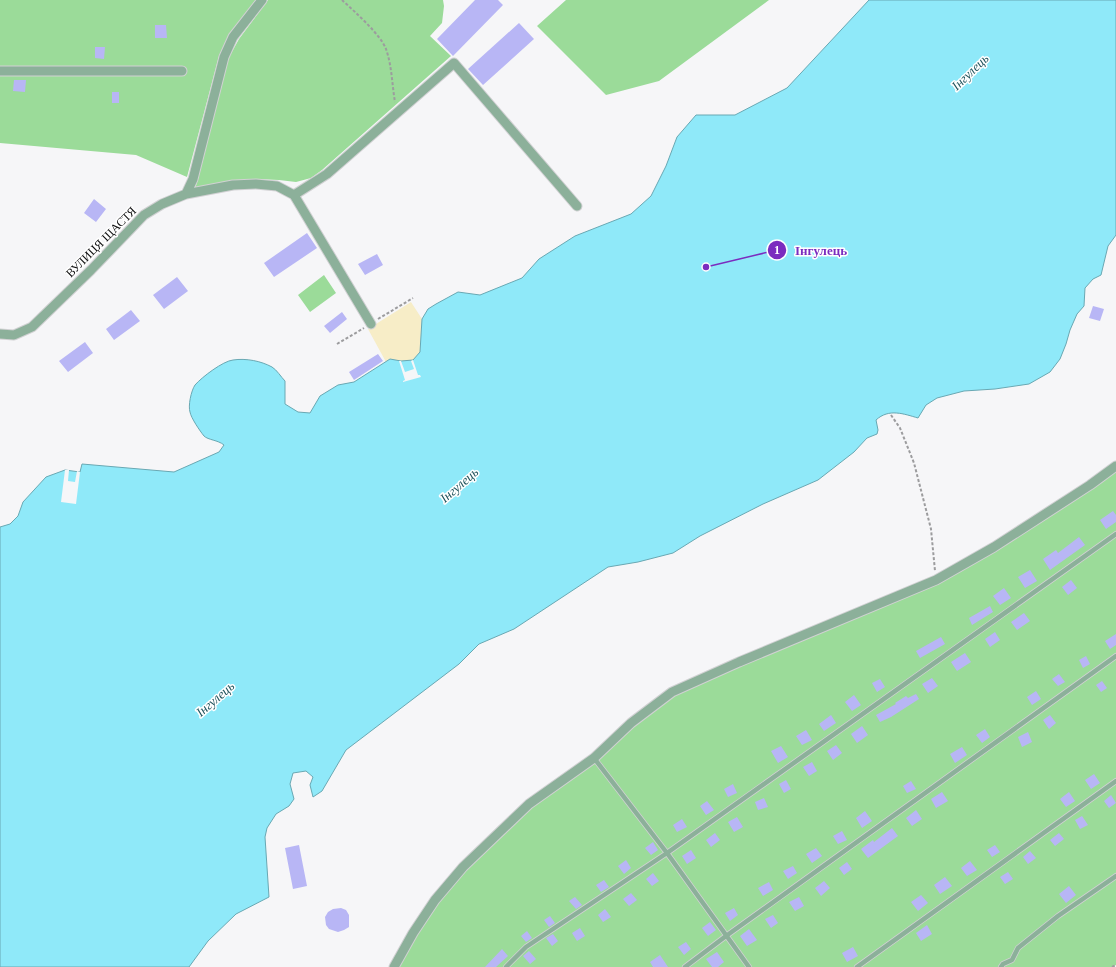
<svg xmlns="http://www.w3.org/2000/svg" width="1116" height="967" font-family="Georgia,serif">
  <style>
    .green { fill: #9bdb99 }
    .sand { fill: #f7edc7 }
    .water { fill: #8fe9f9; stroke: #69a8b3 }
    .pier { fill: #f6f6f8 }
    .building { fill: #b8b6f5 }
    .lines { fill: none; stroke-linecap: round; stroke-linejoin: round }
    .lane-casing { stroke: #d1d1d3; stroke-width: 6 }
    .street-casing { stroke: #d1d1d3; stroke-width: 11 }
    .path { stroke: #9c9c9e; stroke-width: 2; stroke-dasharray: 3 2; stroke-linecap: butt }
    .lane { stroke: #8cb09a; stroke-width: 4.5 }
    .street { stroke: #8cb09a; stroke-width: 9 }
    .labels { text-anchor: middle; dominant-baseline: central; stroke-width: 3; stroke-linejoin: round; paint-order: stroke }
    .street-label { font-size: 12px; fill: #0f0f10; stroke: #fff }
    .water-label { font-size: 13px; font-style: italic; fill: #20545d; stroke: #fff }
    .leader { fill: none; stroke: #7b2cbf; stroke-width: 1.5 }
    .callout-dot { fill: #7b2cbf; stroke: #fff; stroke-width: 1.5 }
    .mark-label { font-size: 12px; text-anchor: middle; font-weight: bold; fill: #fff }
    .callout-label { font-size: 13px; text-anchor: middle; font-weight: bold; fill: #7b2cbf; stroke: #fff; stroke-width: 3; stroke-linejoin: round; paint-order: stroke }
  </style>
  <rect width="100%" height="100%" fill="#f6f6f8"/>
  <path class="green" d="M0,0h256l-27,35 -10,21 -32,121 -51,-22 -136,-12z
    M268,0h175l1,6 -2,17 -12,13 21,20 -129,114 -11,8 -15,4 -17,-2 -23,-1 -24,2 -37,8 3,-10 30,-120 11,-20z
    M566,0h203l-110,81 -53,14 -69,-69z
    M324,275l12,18 -26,19 -12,-17z
    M1116,466v499l-4,2h-718l41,-67 94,-96 143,-112 264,-112z"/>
  <path class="sand" d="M411,302l11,17 -2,33 -7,8 -2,1h-10l-11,-2 -4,3 -18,-33z"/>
  <path class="water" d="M869,0h247v235l-8,11 -7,29 -8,4 -8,9 -1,18 -7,8 -7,16 -4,14 -6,15 -10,13 -21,12 -34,5 -31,2 -27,7 -11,7 -8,13c-14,-4 -29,-10 -42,2l2,10 -1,4 -10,4 -13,14 -36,28 -55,24 -63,32 -27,17 -35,9 -30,5 -94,62 -35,15 -20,20 -113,86 -24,41 -9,6 -3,-12 3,-8 -7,-6 -13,2 -3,11 4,15 -5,7 -13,8 -9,14 -2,9 4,60 -33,17 -28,27 -19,26h-189v-440l10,-3 8,-8 5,-14 23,-25 19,-7 15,2 2,-8 92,8 45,-20 5,-7c-6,-5 -16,-5 -20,-9 -4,-5 -13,-18 -14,-24 -2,-6 1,-21 5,-27 7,-8 28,-24 38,-25 13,-2 28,1 39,7 5,3 9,10 13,14v23l13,8 12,1 10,-17 18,-11 16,-3 36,-23 11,2 12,-1 7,-8 2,-33 6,-10 8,-5 22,-12 22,3 42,-17 17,-19 36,-23 56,-22 20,-18 15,-30 11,-29 19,-22h39l52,-27z"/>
  <path class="pier" d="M413,360l5,15h2l1,2 -18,5v-1l2,-1 -6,-19h2l4,11 9,-3 -3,-8z
    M65,470h4l-1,11 7,1 2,-11 3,1 -4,32 -15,-2z"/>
  <path class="building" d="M475,0h23l5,5 -50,51 -16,-17z
    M519,23l15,16 -51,46 -15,-16z
    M155,25h11l1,13h-12z
    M95,47h10l-1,12 -9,-1z
    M14,80h12l-1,12 -12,-1z
    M112,92h7v11h-7z
    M94,199l12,10 -10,13 -12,-9z
    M307,233l10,15 -43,29 -10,-14z
    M377,254l6,11 -18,10 -7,-11z
    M177,277l11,14 -24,18 -11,-14z
    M1093,306l11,3 -4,12 -11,-3z
    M131,310l9,11 -26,19 -8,-11z
    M342,312l5,7 -17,14 -6,-7z
    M85,342l8,11 -25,19 -9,-11z
    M378,354l5,7 -29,19 -5,-8z
    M1113,511l3,4v7l-10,7 -6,-9z
    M1079,537l6,8 -35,25 -7,-11 13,-9 2,3z
    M1030,570l7,11 -12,7 -7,-11z
    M1071,580l6,8 -9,7 -6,-8z
    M1004,588l7,10 -11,7 -7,-9z
    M990,606l3,6 -21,13 -3,-7z
    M1024,613l6,8 -13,9 -6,-8z
    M995,632l5,8 -10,7 -5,-8z
    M1116,634v11l-6,4 -5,-8z
    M941,637l4,7 -25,14 -4,-7z
    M965,653l6,9 -14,9 -6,-9z
    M1086,656l4,8 -7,4 -4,-8z
    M1059,674l6,8 -7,4 -6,-7z
    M932,678l6,8 -10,7 -6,-9z
    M880,679l5,8 -8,5 -5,-9z
    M1102,681l5,7 -6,4 -5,-7z
    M1036,691l5,8 -9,6 -5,-8z
    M916,694l3,5 -28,18 -11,5 -4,-7 20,-11 -1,-1 11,-7 2,2z
    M854,695l7,10 -9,6 -7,-9z
    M831,715l5,8 -12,8 -5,-7z
    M1050,715l6,8 -7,6 -6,-9z
    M862,726l6,9 -11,8 -6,-9z
    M985,729l5,8 -8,6 -6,-8z
    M806,730l6,10 -10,5 -6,-9z
    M1028,732l4,10 -10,5 -4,-10z
    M836,745l6,8 -9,7 -6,-9z
    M781,746l7,11 -10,6 -7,-12z
    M962,747l5,8 -12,8 -5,-9z
    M812,762l5,9 -8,5 -6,-9z
    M1094,774l6,9 -9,6 -6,-9z
    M786,780l5,9 -7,4 -5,-9z
    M911,781l5,8 -9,4 -4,-7z
    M733,784l4,9 -9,4 -4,-8z
    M942,792l6,9 -12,7 -5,-9z
    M1069,792l6,9 -9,6 -6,-8z
    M1111,795l5,8 -7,5 -5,-7z
    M764,798l4,9 -10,3 -3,-8z
    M707,801l7,9 -8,5 -6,-9z
    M916,810l6,9 -10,7 -6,-8z
    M865,811l7,10 -10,7 -6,-10z
    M1082,816l6,9 -8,4 -5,-9z
    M737,817l6,10 -9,5 -6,-10z
    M682,819l5,8 -10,5 -4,-7z
    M892,828l6,8 -30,22 -7,-9 12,-9 1,2z
    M842,831l5,9 -9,4 -5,-8z
    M715,833l5,7 -9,7 -5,-7z
    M1059,833l5,6 -9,7 -5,-6z
    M653,842l5,8 -7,5 -6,-7z
    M299,845l8,41 -14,3 -8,-41z
    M995,845l5,7 -8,5 -5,-7z
    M816,848l6,8 -10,7 -6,-9z
    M691,850l5,8 -9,6 -5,-8z
    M1030,851l6,7 -8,6 -5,-7z
    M626,860l5,8 -7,6 -6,-8z
    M970,861l7,9 -10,6 -6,-8z
    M847,862l5,7 -8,6 -5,-7z
    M793,866l4,7 -9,6 -5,-8z
    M1008,872l5,7 -8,5 -5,-7z
    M653,873l6,8 -7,5 -6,-7z
    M945,877l7,9 -12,8 -6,-9z
    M604,880l5,7 -8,5 -5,-7z
    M824,881l6,7 -9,8 -6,-8z
    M769,882l4,8 -10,6 -5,-8z
    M1069,886l7,9 -10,8 -7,-9z
    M631,893l6,7 -8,6 -6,-7z
    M921,895l7,8 -10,8 -7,-9z
    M575,897l7,8 -6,4 -7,-8z
    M799,897l5,9 -9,5 -6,-9z
    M341,908l5,2 3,5v12l-5,3 -6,2 -9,-3 -3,-4 -1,-8 3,-5 5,-3z
    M734,908l4,7 -8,6 -5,-8z
    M605,909l6,8 -8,5 -5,-7z
    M773,915l5,8 -7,5 -6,-9z
    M550,916l5,7 -6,4 -5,-7z
    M710,922l6,8 -8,6 -6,-8z
    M927,925l5,9 -11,7 -5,-8z
    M580,928l5,8 -8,5 -5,-8z
    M749,929l8,11 -10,6 -7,-10z
    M527,931l5,7 -6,4 -5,-6z
    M553,934l5,7 -6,5 -6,-8z
    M686,942l5,7 -7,6 -6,-8z
    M853,947l5,9 -11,6 -5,-9z
    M502,949l6,7 -12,11h-11z
    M529,951l7,8 -6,5 -7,-8z
    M717,952l7,10 -6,5h-6l-6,-8z
    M660,955l8,12h-15l-3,-5z"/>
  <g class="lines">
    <g class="lane-casing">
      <path id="lane" d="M594,758l73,95 82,114
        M506,967l20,-20 141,-94 449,-319
        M685,967l41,-31 390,-280
        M857,967l259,-186
        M1001,967l2,-3 9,-4 6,-12 40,-32 58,-40"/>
    </g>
    <g class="street-casing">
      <path id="street" d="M0,71h182
        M186,194l7,-15 31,-122 9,-20 29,-37
        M294,195l33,-21 127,-111 123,143
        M0,334l14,1 18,-8 59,-57 53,-55 18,-11 24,-10 47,-9 23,-1 21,2 17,9 77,129
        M394,967l19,-34 22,-33 28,-33 66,-63 65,-46 37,-35 41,-31 67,-30 197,-82 58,-33 96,-62 26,-19"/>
    </g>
    <path class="path" d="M342,0c12,11 39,35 44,49 6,17 6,36 9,53
      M378,319l35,-21
      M337,344l27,-16
      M891,415l9,13 14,35 17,66 4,42
      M1112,967l4,-2"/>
    <use href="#lane" class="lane"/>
    <use href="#street" class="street"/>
  </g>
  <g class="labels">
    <g class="street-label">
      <text transform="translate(101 242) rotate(-45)">ВУЛИЦЯ ЩАСТЯ</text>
    </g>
    <g class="water-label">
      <text transform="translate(970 72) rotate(-44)">Інгулець</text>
      <text transform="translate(459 485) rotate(-41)">Інгулець</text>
      <text transform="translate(215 699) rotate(-41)">Інгулець</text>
    </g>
  </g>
  <path class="leader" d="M706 267L777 250"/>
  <g class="callout-dot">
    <circle cx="706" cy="267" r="4"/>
    <circle cx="777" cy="250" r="10"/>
  </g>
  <g class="mark-label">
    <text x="777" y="254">1</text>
  </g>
  <g class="callout-label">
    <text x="821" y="255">Інгулець</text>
  </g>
</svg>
